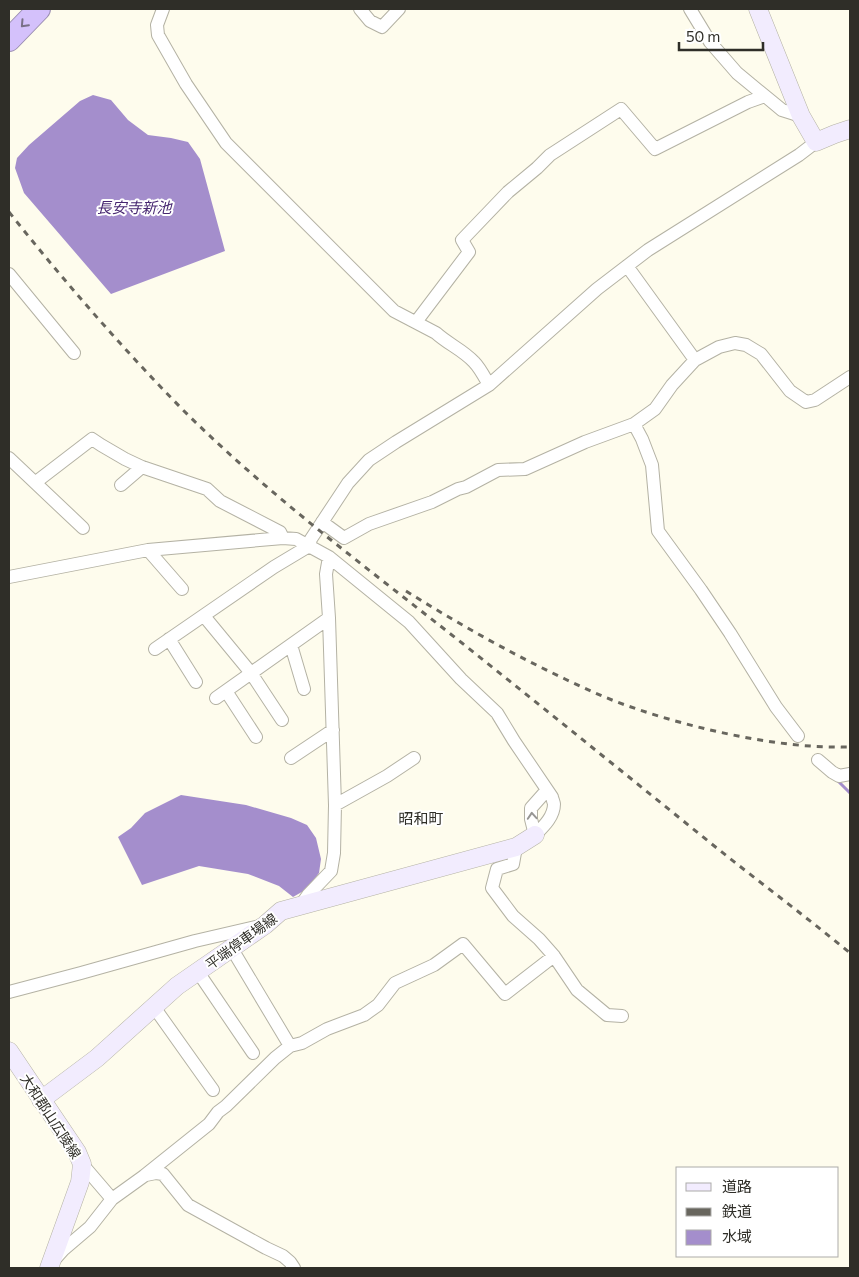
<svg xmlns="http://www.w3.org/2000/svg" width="859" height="1277" font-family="Commissioner,'Noto Sans JP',sans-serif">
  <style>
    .water { fill: #a48ecc }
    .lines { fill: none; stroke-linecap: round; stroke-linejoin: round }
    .stream { stroke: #a48ecc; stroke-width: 3 }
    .street-casing { stroke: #b4b2a4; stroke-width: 14 }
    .secondary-casing { stroke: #b4b2a4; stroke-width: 19 }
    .highway-casing { stroke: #9a8eb1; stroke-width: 24 }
    .street { stroke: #fff; stroke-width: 12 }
    .secondary { stroke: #f2ecfe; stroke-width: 18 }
    .highway { stroke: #d4c1fb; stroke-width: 22 }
    .rail { stroke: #68665e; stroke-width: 3; stroke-dasharray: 6 6; stroke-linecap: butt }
    .oneway { stroke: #797087 }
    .oneway2 { stroke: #979694 }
    .labels { text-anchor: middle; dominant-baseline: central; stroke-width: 4; stroke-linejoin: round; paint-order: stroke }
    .street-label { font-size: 14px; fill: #2f2e28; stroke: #fff }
    .water-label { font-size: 15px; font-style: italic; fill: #462670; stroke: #fff }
    .neighbourhood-label { font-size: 15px; fill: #2f2e28; stroke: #fff }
  </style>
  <rect width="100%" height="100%" fill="#fefced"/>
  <path class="water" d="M93,95l18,5 17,20 20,15 23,3 17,4 12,17 25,92 -114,43 -87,-101 -9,-25 2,-10 12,-13 51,-44z
    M181,795l65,10 45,13 16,7 9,13 5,21 -2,14 -12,16 -14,8 -14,-11 -31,-12 -49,-8 -57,19 -24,-48 13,-9 14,-15z"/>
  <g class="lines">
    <path class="stream" d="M836,779l14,14"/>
    <g class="street-casing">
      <path id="street" d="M163,9l-6,16 1,10 28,49 40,59 168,168 42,22c12,11 27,17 38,29 6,6 11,16 15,23
        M360,9l10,12 12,6 17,-18
        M690,9l20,33 27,31 45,37 19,6
        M627,266l68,94
        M9,274l65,79
        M416,322l53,-70 -7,-12 46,-48 29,-24 13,-13 71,-46 34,40 93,-47 17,-6
        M634,424l8,15 10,26 6,66 43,59 29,43 46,74 22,29
        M9,458l74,70
        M36,482l56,-43 9,6 24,14 17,8 65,22 13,12 60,31 3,6
        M121,485l21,-18
        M322,522l22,16 25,-14 63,-22 26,-13 8,-2 32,-17 27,-1 60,-27 49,-18 21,-15 17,-24 23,-25 24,-13 16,-4 11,2 15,9 29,37 16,11 9,-2 35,-23
        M148,550l34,39
        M9,577l139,-27 135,-12 13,1 33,18 80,65 52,57 36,34 17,28 38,56c0,1 2,6 2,7 0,13 -11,23 -19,31l-4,-16v-11l16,-18
        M204,616l47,57 31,47
        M169,639l27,43
        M291,645l13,44
        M155,649l119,-82 35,-21 2,-7 37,-56 21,-23 27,-18 93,-57 108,-96 51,-39 151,-95 17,-13
        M226,691l30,46
        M216,698l113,-80
        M291,758l42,-28
        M818,760l14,12 7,4 11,-2
        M335,805l52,-29 27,-18
        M516,847l-3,17 -16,5 -5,19 21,28 26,23 15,17 23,34 30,25 15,1
        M301,905l7,-10 23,-24 3,-18 1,-48 -6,-187 -3,-44 3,-17
        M232,949l58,97
        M198,972l55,81
        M9,992l72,-19 114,-32 65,-15
        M154,1007l59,83
        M82,1164l30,35
        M146,1175l10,-2 7,1 25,31 78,43 17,8 7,6 4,6
        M54,1260l9,-10 27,-23 22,-28 32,-23 65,-52 9,-12 8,-6 49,-48 15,-12 12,-3 25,-14 37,-14 14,-10 17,-22 39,-18 29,-21 42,50 49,-38"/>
    </g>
    <g class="secondary-casing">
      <path id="secondary" d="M758,9l43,107 15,26 19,-8 15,-5
        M9,1051l68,101 5,12 -2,18 -31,86
        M41,1100l56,-42 80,-72 88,-61 16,-14 235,-64 19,-12"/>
    </g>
    <g class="highway-casing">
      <path id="highway" d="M9,40l30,-31"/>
    </g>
    <use href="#street" class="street"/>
    <use href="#secondary" class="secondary"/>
    <use href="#highway" class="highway"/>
    <path class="rail" d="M9,212c55,69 113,136 175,199 86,85 183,157 278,232 84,67 167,134 251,202 45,36 92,71 137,108
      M406,591c51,32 104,62 159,88 17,8 34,16 52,23 38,14 77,25 116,33 39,8 78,13 117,12"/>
  </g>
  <defs><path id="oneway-chevron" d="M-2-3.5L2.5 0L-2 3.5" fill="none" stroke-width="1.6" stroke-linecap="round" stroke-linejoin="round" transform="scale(1.25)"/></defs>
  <use class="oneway" href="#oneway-chevron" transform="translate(24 24) rotate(133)"/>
  <use class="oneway2" href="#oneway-chevron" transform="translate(532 816) rotate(-94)"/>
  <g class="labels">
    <g class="street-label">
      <text transform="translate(241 941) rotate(-36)">平端停車場線</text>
      <text transform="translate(51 1116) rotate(57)">大和郡山広陵線</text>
    </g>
    <g class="water-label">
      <text x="134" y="207">長安寺新池</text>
    </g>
    <g class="neighbourhood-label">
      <text x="421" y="818">昭和町</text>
    </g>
  </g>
  <rect width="859" height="1277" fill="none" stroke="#2f2e28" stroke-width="20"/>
  <rect x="676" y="1167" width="162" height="90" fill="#ffffff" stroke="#acaba9"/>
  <rect x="686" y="1183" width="25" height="8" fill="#f2ecfe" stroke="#acaba9"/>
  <text x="722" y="1192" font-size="15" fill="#2f2e28">道路</text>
  <rect x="686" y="1208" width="25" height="8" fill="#68665e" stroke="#acaba9"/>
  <text x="722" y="1217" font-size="15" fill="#2f2e28">鉄道</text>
  <rect x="686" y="1230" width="25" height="15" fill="#a48ecc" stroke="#acaba9"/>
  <text x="722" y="1242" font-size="15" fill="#2f2e28">水域</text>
  <path d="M679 42v8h84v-8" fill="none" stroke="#2f2e28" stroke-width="2.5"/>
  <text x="686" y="42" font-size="15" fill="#2f2e28" stroke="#ffffff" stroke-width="4" paint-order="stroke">50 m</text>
</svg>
